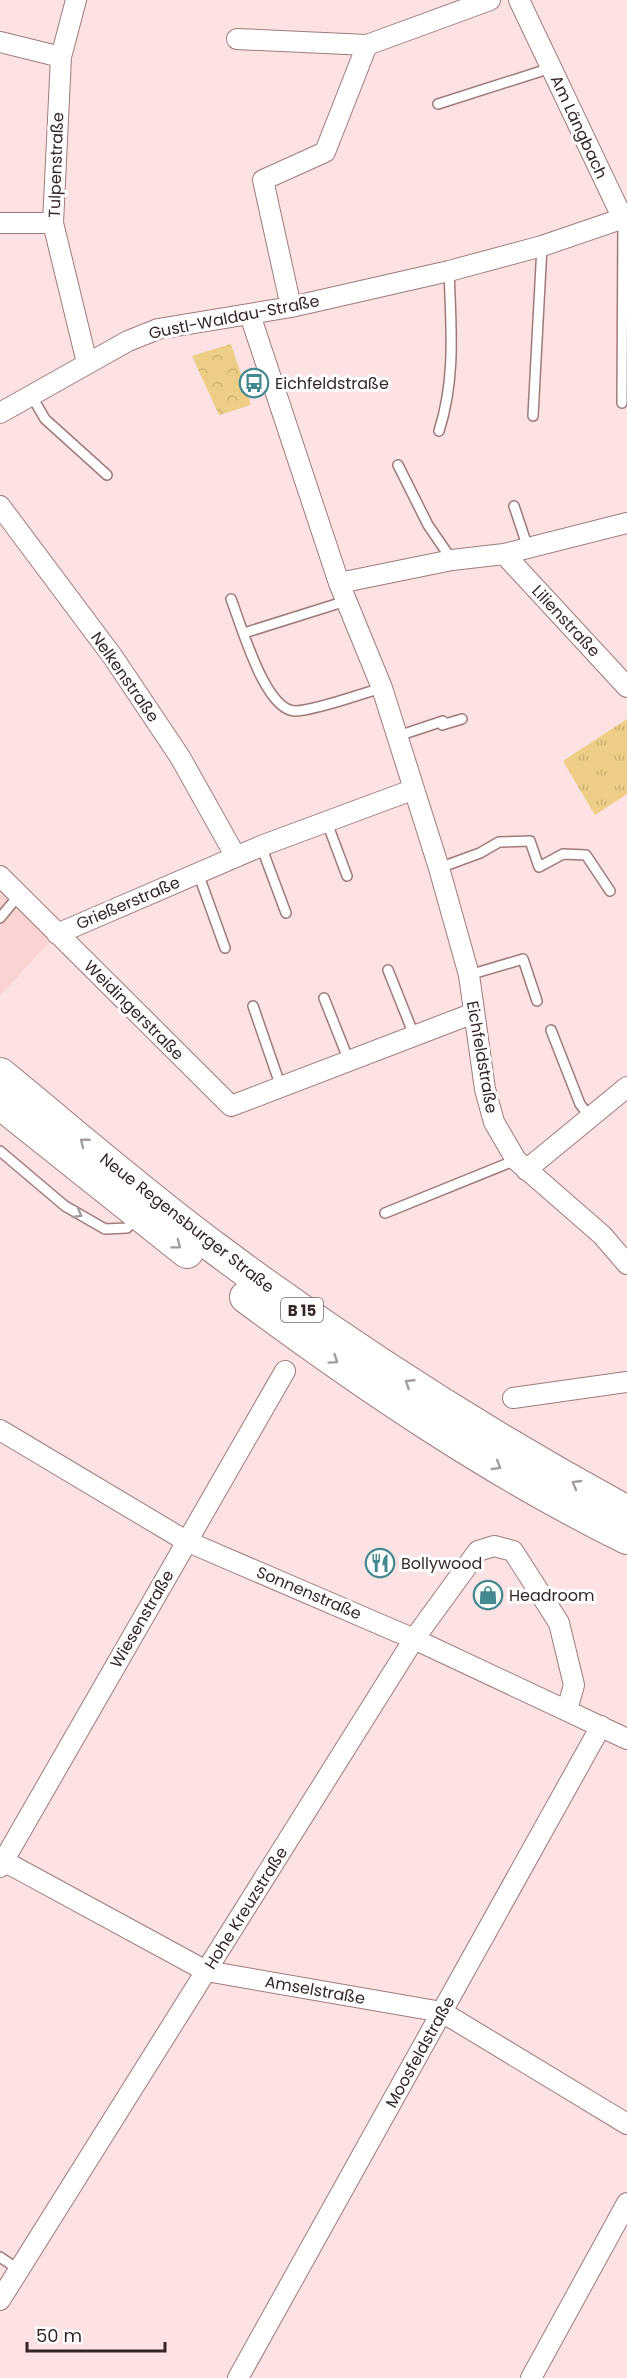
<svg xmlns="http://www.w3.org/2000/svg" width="627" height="2378" font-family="Poppins,sans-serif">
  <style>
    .built { fill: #fcd3d3 }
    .grass { fill: url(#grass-tufts) }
    .forest { fill: url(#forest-crowns) }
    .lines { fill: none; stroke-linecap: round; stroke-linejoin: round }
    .service-casing { stroke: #a07a7b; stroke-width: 12 }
    .minor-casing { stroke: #a07a7b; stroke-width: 22 }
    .trunk-casing { stroke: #a07a7b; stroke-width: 34 }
    .service { stroke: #fff; stroke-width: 9 }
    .minor { stroke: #fff; stroke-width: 20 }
    .trunk { stroke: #fff; stroke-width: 32 }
    .oneway { stroke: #a49d9d }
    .labels { text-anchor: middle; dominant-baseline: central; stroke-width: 6; stroke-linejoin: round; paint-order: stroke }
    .shield { fill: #fff; stroke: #726767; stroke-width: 1.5 }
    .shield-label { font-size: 15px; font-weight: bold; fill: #352626 }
    .street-label { font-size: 16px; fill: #352626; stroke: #fff }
    .poi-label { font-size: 16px; fill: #352626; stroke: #fff; text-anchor: start }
  </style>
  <defs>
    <pattern id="grass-tufts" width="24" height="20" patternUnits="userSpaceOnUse" patternTransform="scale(1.5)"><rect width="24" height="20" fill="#eece86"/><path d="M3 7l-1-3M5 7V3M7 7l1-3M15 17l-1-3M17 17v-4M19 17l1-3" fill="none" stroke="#cdb174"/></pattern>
    <pattern id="forest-crowns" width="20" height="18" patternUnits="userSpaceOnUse" patternTransform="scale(1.5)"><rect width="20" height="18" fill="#eece86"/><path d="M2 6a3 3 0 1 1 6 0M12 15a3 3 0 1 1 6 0" fill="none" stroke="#cdb174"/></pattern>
  </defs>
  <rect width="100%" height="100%" fill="#fce2e2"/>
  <path class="built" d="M0,887l51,53 -51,56z"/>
  <path class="grass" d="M627,719v75l-32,21 -32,-54z"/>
  <path class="forest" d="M231,344l20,61 -32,10 -27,-59z"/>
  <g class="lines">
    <g class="service-casing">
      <path id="service" d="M438,104l113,-36
        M31,395l14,24 62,56
        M622,403l1,-184
        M533,416l9,-170
        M439,431c17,-53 12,-105 10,-160
        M398,465l30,60 24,35
        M514,506l14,42
        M231,599c10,25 34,113 65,112 21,-1 64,-17 86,-23
        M244,633l102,-32
        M398,736l45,-15 -1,4 20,-6
        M326,820l21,56
        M261,846l25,67
        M439,868l41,-15 19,-11 31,-1 9,26 24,-13 23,1 24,36
        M198,873l27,75
        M0,918l19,-23
        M388,970l26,65
        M469,975l54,-16 14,42
        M324,998l25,63
        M253,1006l28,81
        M551,1030l29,74 10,13
        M0,1151l65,55 40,23 22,-1 10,-11
        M385,1213l131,-53
        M0,2257l19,13"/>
    </g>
    <g class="minor-casing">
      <path id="minor" d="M76,0l-15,57 -8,166 34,140
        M519,0l104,219
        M237,39l130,6 -42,107 -62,28 28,127
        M0,42l61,15
        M367,45l123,-45
        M0,223h53
        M250,315l89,268 43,105 57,180 30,107 16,114 9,33 22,38 86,75 25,29
        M0,413l128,-72 30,-12 133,-22 158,-36 93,-25 85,-29
        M0,506l113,151 67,100 56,100
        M504,554l123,133
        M339,583l113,-23 52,-6 123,-31
        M0,876l231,230 243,-93
        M57,934l204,-88 151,-56
        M526,1170l101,-83
        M513,1398l114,-16
        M0,1430l186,111 228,98 213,100
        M0,1859l206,112 236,41 185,112
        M0,1867l285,-496
        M0,2300l414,-661 64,-88 16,-5 19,5 46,72 15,62 -7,25
        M238,2378l363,-652
        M531,2378l96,-175"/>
    </g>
    <g class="trunk-casing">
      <path id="trunk" d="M0,1074c71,58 141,119 215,174 131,98 269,186 412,264
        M0,1103l187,149
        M246,1297c120,89 247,175 381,241"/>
    </g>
    <use href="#service" class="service"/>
    <use href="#minor" class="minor"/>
    <use href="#trunk" class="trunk"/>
  </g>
  <defs><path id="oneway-chevron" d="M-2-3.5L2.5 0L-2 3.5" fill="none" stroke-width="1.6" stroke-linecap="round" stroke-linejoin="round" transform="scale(1.5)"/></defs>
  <g class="oneway">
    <use href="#oneway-chevron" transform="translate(84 1142) rotate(-141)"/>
    <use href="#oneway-chevron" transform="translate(78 1214) rotate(30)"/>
    <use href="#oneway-chevron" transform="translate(177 1245) rotate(37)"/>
    <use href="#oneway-chevron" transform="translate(334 1360) rotate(34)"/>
    <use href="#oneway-chevron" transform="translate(409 1383) rotate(-147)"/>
    <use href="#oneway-chevron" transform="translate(497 1466) rotate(31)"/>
    <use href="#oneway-chevron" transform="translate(576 1484) rotate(-150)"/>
  </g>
  <defs>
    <g id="bus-ring" transform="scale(1.5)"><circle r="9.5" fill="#fff" stroke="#428990" stroke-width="1.5"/><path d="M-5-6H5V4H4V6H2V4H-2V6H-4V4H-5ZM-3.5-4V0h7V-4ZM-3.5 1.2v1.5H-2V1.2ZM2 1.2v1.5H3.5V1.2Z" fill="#428990"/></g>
    <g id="restaurant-ring" transform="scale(1.5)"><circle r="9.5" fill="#fff" stroke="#428990" stroke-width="1.5"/><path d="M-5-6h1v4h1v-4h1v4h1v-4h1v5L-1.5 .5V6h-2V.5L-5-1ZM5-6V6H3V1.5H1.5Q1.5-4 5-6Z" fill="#428990"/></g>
    <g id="shop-ring" transform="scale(1.5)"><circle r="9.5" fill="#fff" stroke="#428990" stroke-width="1.5"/><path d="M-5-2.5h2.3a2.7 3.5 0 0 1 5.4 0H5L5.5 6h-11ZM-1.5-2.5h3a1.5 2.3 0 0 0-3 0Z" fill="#428990"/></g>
  </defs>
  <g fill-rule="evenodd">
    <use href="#bus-ring" x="254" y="383"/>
    <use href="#restaurant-ring" x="380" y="1563"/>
    <use href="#shop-ring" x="488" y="1595"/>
  </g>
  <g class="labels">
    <rect class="shield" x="281" y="1298" width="42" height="24" rx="4.5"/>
    <g class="shield-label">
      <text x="302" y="1310">B 15</text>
    </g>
    <g class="street-label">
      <text transform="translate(579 127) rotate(65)">Am Längbach</text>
      <text transform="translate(56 165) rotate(-88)">Tulpenstraße</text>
      <text transform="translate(234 317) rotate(-11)">Gustl-Waldau-Straße</text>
      <text transform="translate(566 621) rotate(47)">Lilienstraße</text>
      <text transform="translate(125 677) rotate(55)">Nelkenstraße</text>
      <text transform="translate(128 903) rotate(-23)">Grießerstraße</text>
      <text transform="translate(134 1010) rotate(45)">Weidingerstraße</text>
      <text transform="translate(482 1057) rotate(80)">Eichfeldstraße</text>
      <text transform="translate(187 1223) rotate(38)">Neue Regensburger Straße</text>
      <text transform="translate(309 1593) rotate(23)">Sonnenstraße</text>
      <text transform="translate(142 1619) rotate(-60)">Wiesenstraße</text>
      <text transform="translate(246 1908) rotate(-58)">Hohe Kreuzstraße</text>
      <text transform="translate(315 1990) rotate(10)">Amselstraße</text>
      <text transform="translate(420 2052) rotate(-61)">Moosfeldstraße</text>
    </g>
    <g class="poi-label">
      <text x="275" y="383">Eichfeldstraße</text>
      <text x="401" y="1563">Bollywood</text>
      <text x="509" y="1595">Headroom</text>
    </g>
  </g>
  <path d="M27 2342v9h138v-9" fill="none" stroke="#352626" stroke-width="3"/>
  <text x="36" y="2342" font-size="18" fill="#352626" stroke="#ffffff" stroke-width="4.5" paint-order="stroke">50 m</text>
</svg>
